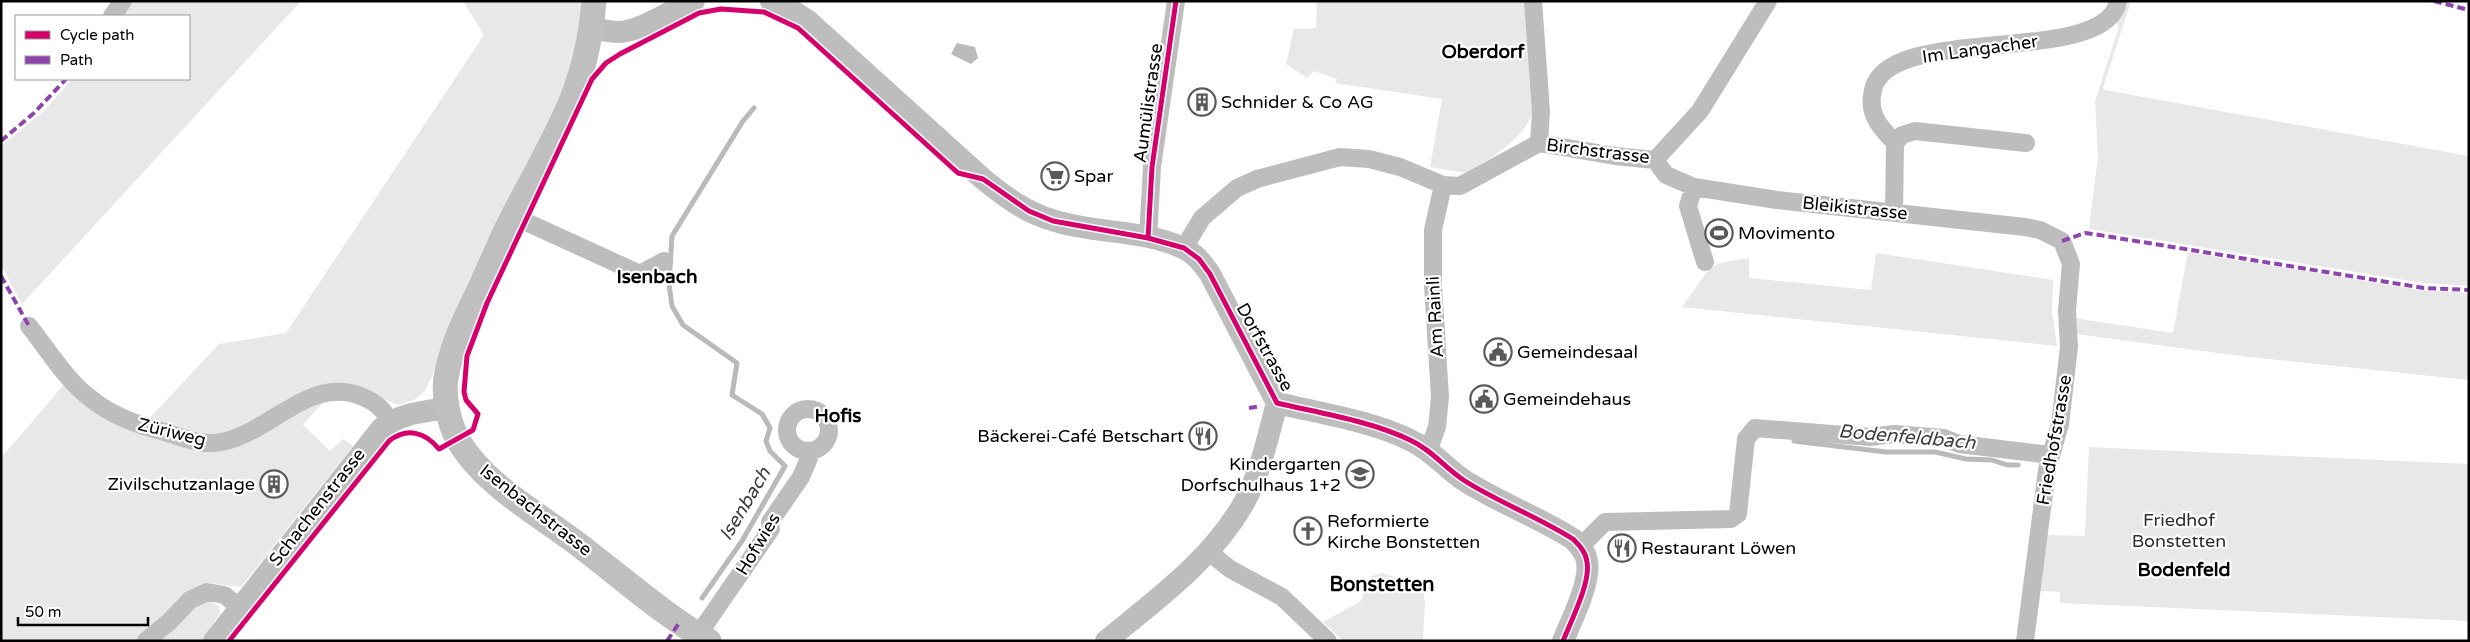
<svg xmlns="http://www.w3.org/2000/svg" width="2470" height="642" font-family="'Varela Round',sans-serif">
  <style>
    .green { fill: #e8e8e8 }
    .water { fill: #bababa }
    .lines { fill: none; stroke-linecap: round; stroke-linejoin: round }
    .stream { stroke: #bababa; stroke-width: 5 }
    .minor { stroke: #bdbdbd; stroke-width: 18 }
    .tertiary { stroke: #bdbdbd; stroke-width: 22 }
    .secondary { stroke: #bfbfbf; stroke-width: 25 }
    .quiet { stroke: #8e44ad; stroke-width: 4; stroke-dasharray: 8 4; stroke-linecap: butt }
    .cycleway-casing { stroke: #fff; stroke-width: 8 }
    .cycleway { stroke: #d6006c; stroke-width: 5 }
    .labels { text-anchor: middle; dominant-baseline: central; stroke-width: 4.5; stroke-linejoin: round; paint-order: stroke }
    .street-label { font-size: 18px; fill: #000; stroke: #fff }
    .poi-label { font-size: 18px; fill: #000; stroke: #fff; text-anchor: start }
    .park-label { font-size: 18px; fill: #2d2d2d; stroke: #fff }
    .neighbourhood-label { font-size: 19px; font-weight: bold; fill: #000; stroke: #fff }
    .water-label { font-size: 19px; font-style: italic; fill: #3e3e3e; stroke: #fff }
    .quarter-label { font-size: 20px; font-weight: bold; fill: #000; stroke: #fff }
  </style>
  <rect width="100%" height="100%" fill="#fff"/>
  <path class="green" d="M132,1h169l-279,303 -21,-39v-119l44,-36 27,-31h117v-63h-70z
    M463,1h122l-5,39 -16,50 -139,301 -9,8 -18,6 -37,-15 -98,30 -45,18 -72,-16 73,-78 67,-11 198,-298z
    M1317,1h211l6,107c-10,33 -41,48 -68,65l-36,-6 12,-68 -107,-16 2,-4 -23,-8 -7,7 -21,-14 8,-35 22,-1z
    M2124,1h7l-28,87 2,2 364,66v130l-45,-3 -335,-54 9,-72 -3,-56 24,-74 -2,-4z
    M2188,252l233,38 48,3v87l-229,-24 -164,-22 -2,-16 99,15z
    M1876,253l177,27 -1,32 5,34 -375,-39 27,-38 11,-6 29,-5v20l122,12z
    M67,381l126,64 114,-42 17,-2 -21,24 27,26 13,-12 10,7 -112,141 -32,-4 -11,4 -61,54h-136v-183z
    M2089,447l380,17v157l-409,-18v-11l-20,-1 6,-55 2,-1 37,1z
    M1382,573l41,13 2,18 -2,37h-80l-20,-19 38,-21 8,-24z
    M209,601l10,5 1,7 -18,28h-48l39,-36z"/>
  <path class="water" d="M957,43l18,4 3,11 -7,6 -20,-10z"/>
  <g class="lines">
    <path class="stream" d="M1794,441l92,11h49l31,7 26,1 15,5h11
      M702,598l40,-57 43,-75 -15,-15 -4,-10 4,-13 -8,-14 -30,-19 5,-32 -54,-38 -11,-19 -3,-22 3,-48 71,-115 11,-13"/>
    <path class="minor" d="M1533,1l8,110 -2,32
      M112,16l11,-15
      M1895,143l7,-8 13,-4 111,12
      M1655,160l11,15 28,12 83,13 248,27 15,3 22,11 9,23 -4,46 2,37 -9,77 -13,46 -22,171
      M1655,160l45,-49 68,-110
      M1694,187l-6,19 17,56
      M1894,212l1,-69c-15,-16 -28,-29 -22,-53 14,-68 234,-22 245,-89
      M513,216l127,58 24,-13
      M1148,238l4,-71 24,-166
      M1184,248l18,-30 35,-30 20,-9 83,-22 29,2 31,8 43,18 17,1 79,-43 76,13 40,4
      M29,326c19,24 37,54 61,72 22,18 48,27 75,34 15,5 32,12 48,11 55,-4 93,-70 150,-46 14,6 20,12 27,25
      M787 430a21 21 0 1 1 42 0a21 21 0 1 1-42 0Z
      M1429,449l8,-22 3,-30 -7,-112v-55l10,-45
      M1581,546l24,-24 126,-3 7,-5 8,-75 9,-11 115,9 24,-3 50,4 15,6 92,11
      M1209,552l21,17 52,28 46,44
      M698,635l73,-106 -1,-7 31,-45 11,-26
      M146,641l23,-19 21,-22 17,-8 17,3 16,12"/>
    <path class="tertiary" d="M771,1l15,6 21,13 176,159c21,17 42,33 69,41 42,14 90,9 131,28 12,5 20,16 27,26l67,129c42,10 94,18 133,37 22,10 35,28 55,41 35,22 73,36 108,58 6,6 13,13 14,23 4,20 -16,59 -24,79
      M592,28c9,2 19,4 28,4 24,-2 50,-22 74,-31
      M214,641l167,-212c19,-16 42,-17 66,-21
      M1106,641c51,-42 106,-81 139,-140 16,-30 23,-65 32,-98"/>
    <path class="secondary" d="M594,1c-3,38 -12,77 -28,112 -16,35 -35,69 -53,103 -12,23 -22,48 -33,72 -14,29 -29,58 -34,90 -3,19 3,45 12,62 25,43 74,70 113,99 46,34 88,73 138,102"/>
    <path class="quiet" d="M2434,1l35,9
      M1,141l33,-28 32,-34
      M2062,241l23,-8 8,1 331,54 45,2
      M1,276l28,50
      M1249,408l12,-2
      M667,641l12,-18"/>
    <g class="cycleway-casing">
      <path id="cycleway" d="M1148,238l4,-71 24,-166
        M229,641l160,-200c18,-14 36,-9 50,8l34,-19 5,-16 -12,-14 -2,-8 3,-36 20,-53 105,-224 14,-16 14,-9 79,-41 22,-4 43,3 34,16 160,145 25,6 46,32 24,10 95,17 36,10 15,11 11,15 67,129c42,10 94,18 133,37 22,10 35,28 55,41 35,22 73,36 108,58 6,6 13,13 14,23 4,20 -16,59 -24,79"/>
    </g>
    <use href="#cycleway" class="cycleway"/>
  </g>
  <defs>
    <g id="building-ring" transform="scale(1.4375)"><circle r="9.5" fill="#fff" stroke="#595959" stroke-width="1.5"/><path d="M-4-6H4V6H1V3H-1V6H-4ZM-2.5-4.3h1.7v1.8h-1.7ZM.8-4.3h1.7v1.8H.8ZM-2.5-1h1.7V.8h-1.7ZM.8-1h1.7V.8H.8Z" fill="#595959"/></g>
    <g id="supermarket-ring" transform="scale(1.4375)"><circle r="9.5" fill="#fff" stroke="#595959" stroke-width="1.5"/><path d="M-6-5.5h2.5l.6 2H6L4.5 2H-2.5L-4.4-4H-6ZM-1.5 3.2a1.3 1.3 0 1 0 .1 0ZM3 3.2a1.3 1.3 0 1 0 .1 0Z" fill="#595959"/></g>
    <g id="stadium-ring" transform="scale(1.4375)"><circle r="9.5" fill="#fff" stroke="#595959" stroke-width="1.5"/><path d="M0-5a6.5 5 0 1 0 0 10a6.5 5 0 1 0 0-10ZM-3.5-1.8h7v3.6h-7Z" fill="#595959"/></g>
    <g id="civic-ring" transform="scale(1.4375)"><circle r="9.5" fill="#fff" stroke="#595959" stroke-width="1.5"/><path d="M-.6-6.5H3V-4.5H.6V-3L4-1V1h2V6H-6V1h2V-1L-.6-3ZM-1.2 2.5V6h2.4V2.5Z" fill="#595959"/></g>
    <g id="restaurant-ring" transform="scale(1.4375)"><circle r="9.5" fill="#fff" stroke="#595959" stroke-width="1.5"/><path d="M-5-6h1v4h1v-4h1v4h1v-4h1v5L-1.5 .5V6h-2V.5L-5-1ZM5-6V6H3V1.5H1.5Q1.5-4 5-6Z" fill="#595959"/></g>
    <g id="school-ring" transform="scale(1.4375)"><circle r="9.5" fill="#fff" stroke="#595959" stroke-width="1.5"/><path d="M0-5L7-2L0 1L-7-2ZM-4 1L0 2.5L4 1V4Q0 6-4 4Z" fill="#595959"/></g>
    <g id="church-ring" transform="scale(1.4375)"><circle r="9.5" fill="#fff" stroke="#595959" stroke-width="1.5"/><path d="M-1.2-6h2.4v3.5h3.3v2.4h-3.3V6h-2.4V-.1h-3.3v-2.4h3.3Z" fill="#595959"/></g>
  </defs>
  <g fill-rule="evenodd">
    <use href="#building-ring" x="1202" y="102"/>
    <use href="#supermarket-ring" x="1055" y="176"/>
    <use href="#stadium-ring" x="1719" y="233"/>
    <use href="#civic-ring" x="1498" y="352"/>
    <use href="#civic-ring" x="1484" y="399"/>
    <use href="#restaurant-ring" x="1203" y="436"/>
    <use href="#school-ring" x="1360" y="474"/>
    <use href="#building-ring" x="274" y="484"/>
    <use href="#church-ring" x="1308" y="531"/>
    <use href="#restaurant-ring" x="1622" y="548"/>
  </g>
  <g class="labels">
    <g class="street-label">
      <text transform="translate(1980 49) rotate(-8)">Im Langacher</text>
      <text transform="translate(1148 103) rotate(-82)">Aumülistrasse</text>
      <text transform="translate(1598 151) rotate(7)">Birchstrasse</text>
      <text transform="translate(1855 208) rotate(6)">Bleikistrasse</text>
      <text transform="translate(1435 317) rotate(-93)">Am Rainli</text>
      <text transform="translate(1265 347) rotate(61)">Dorfstrasse</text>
      <text transform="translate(172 432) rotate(14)">Züriweg</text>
      <text transform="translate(2054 440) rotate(-80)">Friedhofstrasse</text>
      <text transform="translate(317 507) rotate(-52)">Schachenstrasse</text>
      <text transform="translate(536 510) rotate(38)">Isenbachstrasse</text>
      <text transform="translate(758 544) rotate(-59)">Hofwies</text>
    </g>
    <g class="poi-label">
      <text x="1221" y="102">Schnider &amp; Co AG</text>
      <text x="1074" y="176">Spar</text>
      <text x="1738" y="233">Movimento</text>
      <text x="1517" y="352">Gemeindesaal</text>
      <text x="1503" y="399">Gemeindehaus</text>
      <text x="1184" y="436" text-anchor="end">Bäckerei-Café Betschart</text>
      <text x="1341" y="464" text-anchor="end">Kindergarten<tspan x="1341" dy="21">Dorfschulhaus 1+2</tspan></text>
      <text x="255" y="484" text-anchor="end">Zivilschutzanlage</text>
      <text x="1327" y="521">Reformierte<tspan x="1327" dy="21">Kirche Bonstetten</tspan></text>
      <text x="1641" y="548">Restaurant Löwen</text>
    </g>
    <g class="park-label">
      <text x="2179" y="520">Friedhof<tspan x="2179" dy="21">Bonstetten</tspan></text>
    </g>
    <g class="neighbourhood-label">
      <text x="1483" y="52">Oberdorf</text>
      <text x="657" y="277">Isenbach</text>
      <text x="838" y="416">Hofis</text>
      <text x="2184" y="570">Bodenfeld</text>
    </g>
    <g class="water-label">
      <text transform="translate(1907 437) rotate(5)">Bodenfeldbach</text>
      <text transform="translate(745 504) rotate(-59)">Isenbach</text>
    </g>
    <g class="quarter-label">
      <text x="1382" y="585">Bonstetten</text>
    </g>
  </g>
  <rect width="2470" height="642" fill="none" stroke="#000000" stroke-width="5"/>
  <rect x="15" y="15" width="175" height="65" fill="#ffffff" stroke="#999999"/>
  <rect x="25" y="31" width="25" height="8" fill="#d6006c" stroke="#999999"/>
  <text x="60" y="40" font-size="15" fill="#000000">Cycle path</text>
  <rect x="25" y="56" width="25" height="8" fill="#8e44ad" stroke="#999999"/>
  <text x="60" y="65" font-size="15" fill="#000000">Path</text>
  <path d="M18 617v8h130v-8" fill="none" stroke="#000000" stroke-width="2.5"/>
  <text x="25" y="617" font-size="15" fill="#000000" stroke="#ffffff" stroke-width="4" paint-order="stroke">50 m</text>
</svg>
